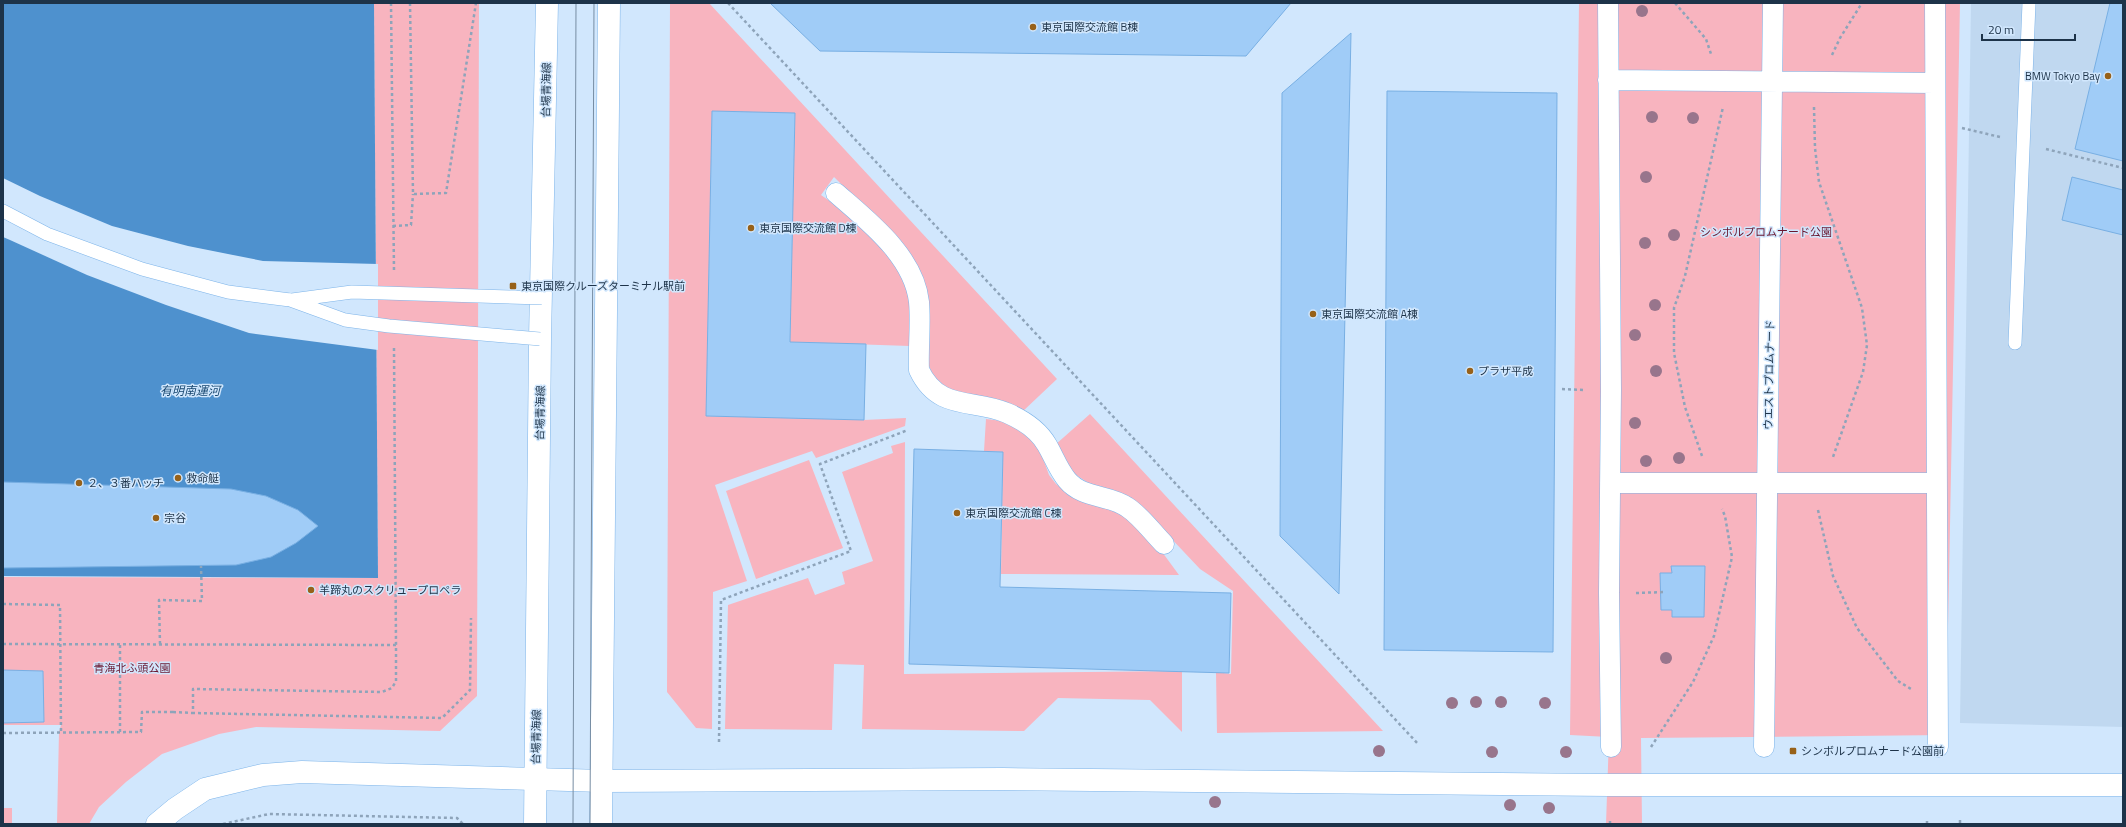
<svg xmlns="http://www.w3.org/2000/svg" width="2126" height="827" font-family="'Titillium Web','Noto Sans JP',sans-serif">
  <style>
    .built { fill: #c0d8f0 }
    .green { fill: #f8b4bf }
    .water { fill: #4e91ce }
    .pier { fill: #d1e7fd }
    .building { fill: #a0ccf7; stroke: #78afe3 }
    .lines { fill: none; stroke-linecap: round; stroke-linejoin: round }
    .service-casing { stroke: #7db4e9; stroke-width: 14 }
    .pedestrian-casing { stroke: #7db4e9; stroke-width: 21 }
    .tertiary-casing { stroke: #7db4e9; stroke-width: 23 }
    .secondary-casing { stroke: #7db4e9; stroke-width: 23 }
    .path { stroke: #8ea4ba; stroke-width: 2.5; stroke-dasharray: 3 3; stroke-linecap: butt }
    .service { stroke: #fff; stroke-width: 13 }
    .pedestrian { stroke: #fff; stroke-width: 20 }
    .tertiary { stroke: #fff; stroke-width: 22 }
    .secondary { stroke: #fff; stroke-width: 22 }
    .tram { stroke: #778da3; stroke-width: 1 }
    .service-bridge-casing { stroke: #7db4e9; stroke-width: 14; stroke-linecap: butt }
    .service-bridge { stroke: #fff; stroke-width: 13 }
    .tree { fill: #98758c }
    .poi-dot { fill: #976119; stroke: #d1e7fd; stroke-width: 1.5 }
    .labels { text-anchor: middle; dominant-baseline: central; stroke-width: 3; stroke-linejoin: round; paint-order: stroke }
    .poi-label { font-size: 11px; fill: #1d3349; stroke: #d1e7fd; text-anchor: start }
    .street-label { font-size: 11px; fill: #1d3349; stroke: #d1e7fd }
    .park-label { font-size: 11px; fill: #6a1730; stroke: #d1e7fd }
    .water-label { font-size: 12px; font-style: italic; fill: #16466f; stroke: #d1e7fd }
  </style>
  <rect width="100%" height="100%" fill="#d1e7fd"/>
  <path class="built" d="M1971,3h152v724l-163,-4z"/>
  <path class="green" d="M374,3h105l-2,693 -37,35 -184,-4 -37,7 -57,20 -36,28 -27,25 -10,17h-32l2,-92 2,-7h-58v-148l375,1z
    M670,3h39l348,376 -36,34 -67,-17 -20,-18 -5,-12 1,-48 -4,-21 -31,-60 -61,-60 -13,18c34,23 84,65 91,108 2,14 -1,30 -2,43l-120,-4 5,-228 -83,-3 -6,305 158,4 42,-2 -1,8 -89,32 -4,-7 -97,34 32,96 -34,11 -1,137 -16,-1 -29,-36z
    M1579,3h381l-14,732 -305,3 1,86h-36l3,-87 -39,-2z
    M1090,414l293,317 -166,2 -1,-61 15,2 2,-83 -33,-22 -33,-35 -94,-61 -18,-28z
    M986,419l24,3 10,6 20,22 9,25 7,9 9,7 52,17 37,33 25,34 -178,-1 2,-122 -19,-1z
    M905,442l-1,232 278,-3v61l-32,-32 -92,-2 -34,33 -162,-2 2,-64 -30,-1 -2,66 -107,-1 3,-124 80,-27 7,17 30,-11 -3,-12 31,-11 -31,-89 51,-19 -2,-7z
    M809,460l34,88 -87,31 -30,-88z
    M3,808h9v16h-9z"/>
  <path class="water" d="M3,3h371l4,575 -375,-2z"/>
  <path class="pier" d="M3,178l37,18 72,30 76,20 75,15 115,3v86l-129,-17 -83,-28 -79,-30 -77,-35 -7,-3z"/>
  <path class="building" d="M770,3h521l-45,53 -426,-5z
    M2110,3h13v158l-48,-12z
    M1351,33l-12,561 -59,-58 2,-443z
    M1387,91l170,2 -4,559 -169,-2z
    M712,111l83,2 -5,229 76,2 -2,76 -158,-4z
    M2072,177l51,13v45l-61,-15z
    M914,449l89,3 -3,135 231,6 -2,80 -320,-9z
    M3,482l228,7 35,7 32,14 20,16 -22,17 -25,14 -35,8 -233,3z
    M1671,566h34l-1,51h-32v-7h-11l-1,-37h12z
    M3,670l40,1 1,51 -41,1z"/>
  <g class="lines">
    <g class="service-casing">
      <path id="service" d="M3,211l44,23 95,35 86,23 62,8
        M2015,343l14,-340"/>
    </g>
    <g class="pedestrian-casing">
      <path id="pedestrian" d="M1608,3l3,387 -2,203 2,154
        M1935,3l3,744
        M1608,80l327,3
        M836,193c32,28 78,63 83,109 2,23 -1,45 0,68 20,42 54,28 88,43 16,7 32,18 40,32 7,12 11,24 20,35 16,19 41,14 60,27 14,9 25,25 37,37
        M1610,483h327
        M1764,747l9,-744"/>
    </g>
    <g class="tertiary-casing">
      <path id="tertiary" d="M157,824l18,-15 30,-20 58,-14 39,-3 301,9 400,-2 607,6h513"/>
    </g>
    <g class="secondary-casing">
      <path id="secondary" d="M535,824l5,-485 7,-336
        M601,824l8,-821"/>
    </g>
    <path class="path" d="M391,3l3,268
      M410,3l3,191 33,-1 30,-190
      M728,3l691,742
      M1675,3l31,36 5,15
      M1832,55l8,-17 22,-35
      M1814,107l1,41 4,34 43,126 5,37 -4,27 -30,85
      M1962,128l38,9
      M2046,149l77,19
      M393,226l18,-1 2,-31
      M1562,389l23,1
      M1702,456l-17,-49 -11,-54v-45l11,-32 38,-169
      M1818,510l15,66 24,52 41,53 13,8
      M1636,593l29,-1
      M3,604l57,1 1,127
      M3,644l393,1
      M160,644l-1,-44 43,1 -1,-35
      M173,712l20,1v-24l189,3 10,-4 4,-7v-36l-2,-297
      M192,713l250,5 28,-28 1,-72
      M120,732v-88
      M3,733l138,-1 1,-20h33
      M719,742l2,-142 130,-49 -31,-87 88,-34
      M1651,747l42,-65 21,-46 18,-79 -7,-41 -3,-7
      M1960,820v4
      M223,824l46,-10 188,4 6,6
      M1610,824v-5
      M1927,824v-4"/>
    <use href="#service" class="service"/>
    <use href="#pedestrian" class="pedestrian"/>
    <use href="#tertiary" class="tertiary"/>
    <use href="#secondary" class="secondary"/>
    <path class="tram" d="M573,824l3,-821
      M590,824l4,-821"/>
    <g class="service-bridge-casing">
      <path id="service-bridge" d="M290,300l55,20 44,6 151,13
        M292,300l60,-8 190,6"/>
    </g>
    <use href="#service-bridge" class="service-bridge"/>
  </g>
  <g class="tree">
    <circle cx="1642" cy="11" r="6"/>
    <circle cx="1652" cy="117" r="6"/>
    <circle cx="1693" cy="118" r="6"/>
    <circle cx="1646" cy="177" r="6"/>
    <circle cx="1674" cy="235" r="6"/>
    <circle cx="1645" cy="243" r="6"/>
    <circle cx="1655" cy="305" r="6"/>
    <circle cx="1635" cy="335" r="6"/>
    <circle cx="1656" cy="371" r="6"/>
    <circle cx="1635" cy="423" r="6"/>
    <circle cx="1679" cy="458" r="6"/>
    <circle cx="1646" cy="461" r="6"/>
    <circle cx="1666" cy="658" r="6"/>
    <circle cx="1476" cy="702" r="6"/>
    <circle cx="1501" cy="702" r="6"/>
    <circle cx="1452" cy="703" r="6"/>
    <circle cx="1545" cy="703" r="6"/>
    <circle cx="1379" cy="751" r="6"/>
    <circle cx="1492" cy="752" r="6"/>
    <circle cx="1566" cy="752" r="6"/>
    <circle cx="1215" cy="802" r="6"/>
    <circle cx="1510" cy="805" r="6"/>
    <circle cx="1549" cy="808" r="6"/>
  </g>
  <g class="poi-dot">
    <circle cx="1033" cy="27" r="4"/>
    <circle cx="2108" cy="76" r="4"/>
    <circle cx="751" cy="228" r="4"/>
    <rect x="509" y="282" width="8" height="8" rx="2"/>
    <circle cx="1313" cy="314" r="4"/>
    <circle cx="1470" cy="371" r="4"/>
    <circle cx="178" cy="478" r="4"/>
    <circle cx="79" cy="483" r="4"/>
    <circle cx="957" cy="513" r="4"/>
    <circle cx="156" cy="518" r="4"/>
    <circle cx="311" cy="590" r="4"/>
    <rect x="1789" y="747" width="8" height="8" rx="2"/>
  </g>
  <g class="labels">
    <g class="poi-label">
      <text x="1041" y="27">東京国際交流館 B棟</text>
      <text x="2100" y="76" text-anchor="end">BMW Tokyo Bay</text>
      <text x="759" y="228">東京国際交流館 D棟</text>
      <text x="521" y="286">東京国際クルーズターミナル駅前</text>
      <text x="1321" y="314">東京国際交流館 A棟</text>
      <text x="1478" y="371">プラザ平成</text>
      <text x="186" y="478">救命艇</text>
      <text x="87" y="483">２、３番ハッチ</text>
      <text x="965" y="513">東京国際交流館 C棟</text>
      <text x="164" y="518">宗谷</text>
      <text x="319" y="590">羊蹄丸のスクリュープロペラ</text>
      <text x="1801" y="751">シンボルプロムナード公園前</text>
    </g>
    <g class="street-label">
      <text transform="translate(546 90) rotate(-89)">台場青海線</text>
      <text transform="translate(1769 375) rotate(-89)">ウエストプロムナード</text>
      <text transform="translate(540 413) rotate(-89)">台場青海線</text>
      <text transform="translate(536 737) rotate(-89)">台場青海線</text>
    </g>
    <g class="park-label">
      <text x="1766" y="232">シンボルプロムナード公園</text>
      <text x="132" y="668">青海北ふ頭公園</text>
    </g>
    <g class="water-label">
      <text x="190" y="390">有明南運河</text>
    </g>
  </g>
  <rect width="2126" height="827" fill="none" stroke="#1d3349" stroke-width="8"/>
  <path d="M1982 34v6h93v-6" fill="none" stroke="#1d3349" stroke-width="2"/>
  <text x="1988" y="34" font-size="12" fill="#1d3349" stroke="#d1e7fd" stroke-width="3" paint-order="stroke">20 m</text>
</svg>
